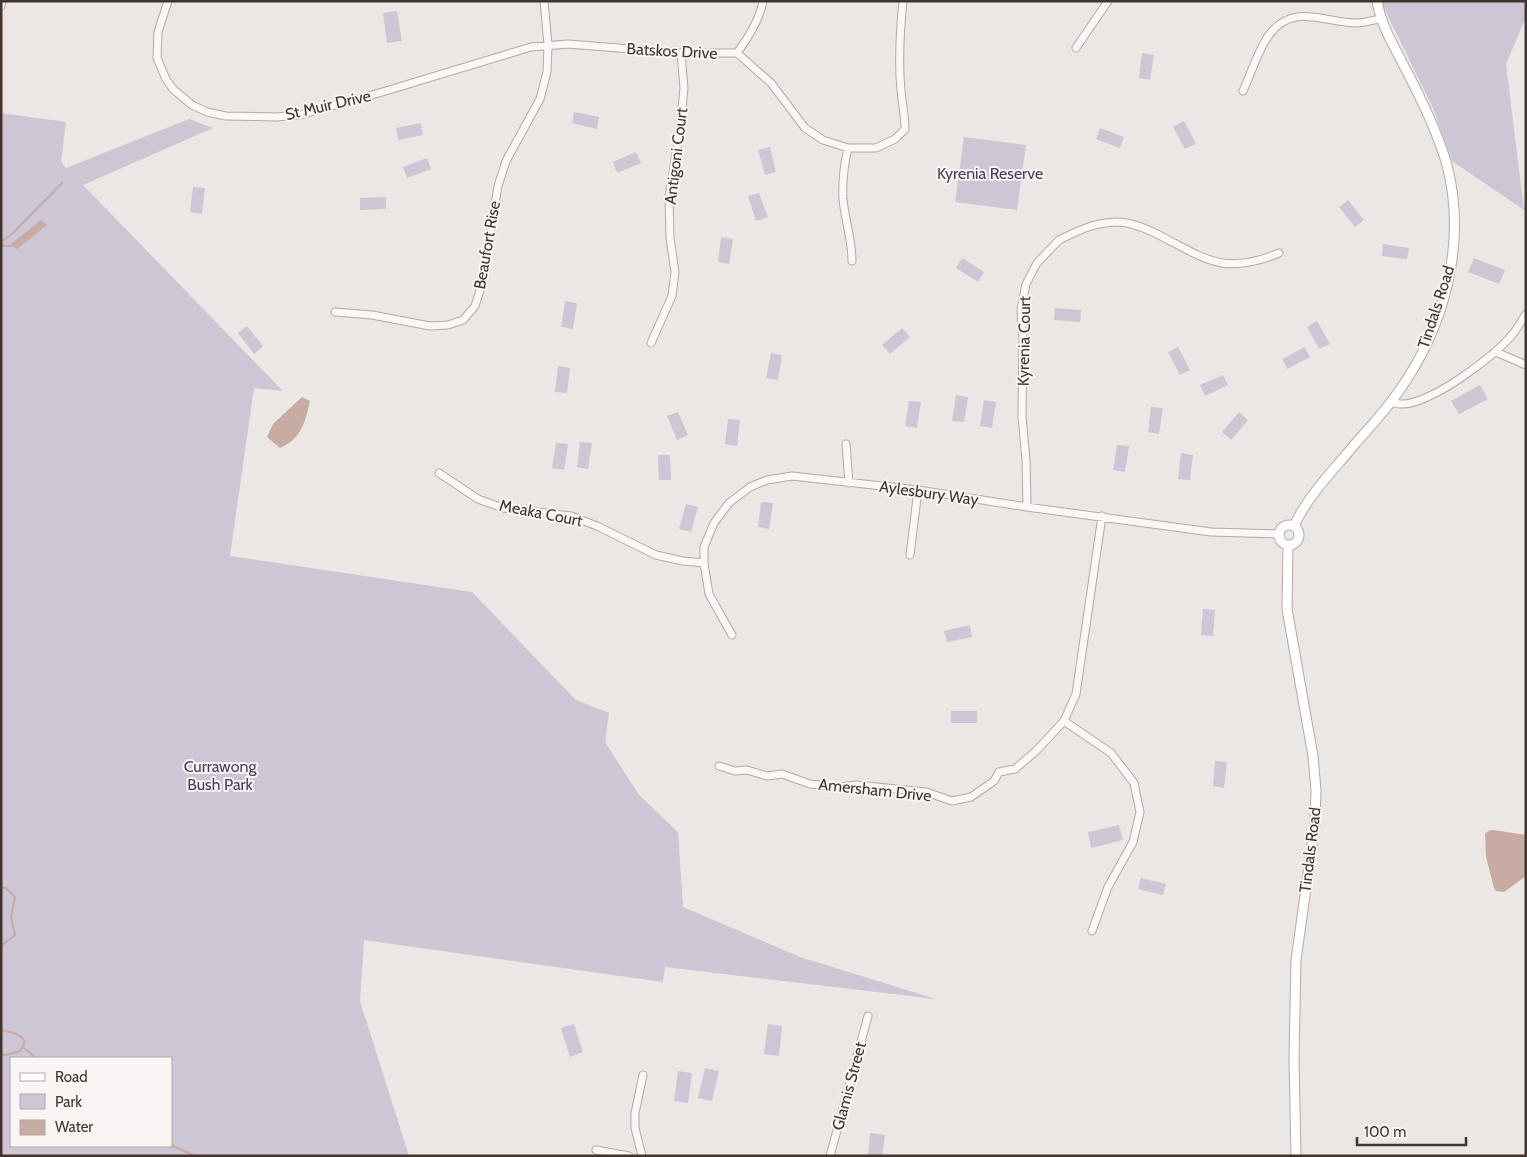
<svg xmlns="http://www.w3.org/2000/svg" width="1527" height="1157" font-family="Cabin,sans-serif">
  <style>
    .green { fill: #cdc6d4; fill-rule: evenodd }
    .water { fill: #c8aba3 }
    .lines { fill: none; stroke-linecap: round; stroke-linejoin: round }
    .stream { stroke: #c8aba3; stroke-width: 2 }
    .minor-casing { stroke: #b2aaa6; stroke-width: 9 }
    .major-casing { stroke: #b6aaa5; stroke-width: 11 }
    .minor { stroke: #f9f8f7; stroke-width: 7 }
    .major { stroke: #fff; stroke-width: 9 }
    .labels { text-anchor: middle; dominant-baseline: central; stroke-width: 4; stroke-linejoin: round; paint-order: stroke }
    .street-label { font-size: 16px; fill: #42352d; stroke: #f8f5f4 }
    .park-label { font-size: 16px; fill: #4d3b5d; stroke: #f8f5f4 }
  </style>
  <rect width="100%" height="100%" fill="#ebe7e4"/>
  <path class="green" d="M1382,1h144v16l-20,47 18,146 -72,-49 -19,-53 -50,-102z
    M397,11l5,30 -15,2 -4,-30z
    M1142,53l12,2 -4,25 -11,-2z
    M574,112l25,5 -2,12 -25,-6z
    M1,113l65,9 -5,40 5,6 123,-49 24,9 -130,57 200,206 -29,-3 -24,168 242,36 104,108 33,13 -4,29 34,53 39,37 5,75 117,50 136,42 -271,-32 -2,15 -299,-42 -4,61 49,155h-408zM11,1058h160v88h-160z
    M1184,121l12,23 -11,5 -12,-22z
    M421,123l2,12 -25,5 -2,-12z
    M1100,128l24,9 -4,11 -24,-9z
    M964,137l62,8 -9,65 -62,-8z
    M770,147l6,25 -11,3 -7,-25z
    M636,152l5,11 -24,10 -4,-11z
    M427,158l4,11 -24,9 -4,-11z
    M193,187l12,1 -3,26 -12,-2z
    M759,193l9,24 -12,4 -8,-25z
    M386,197v12l-26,1v-12z
    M1348,200l16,20 -9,7 -16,-20z
    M721,237l12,2 -4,25 -11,-2z
    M1383,244l26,4 -2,11 -25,-3z
    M962,258l22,14 -6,10 -22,-14z
    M1474,258l31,12 -6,14 -31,-12z
    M565,301l12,2 -4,26 -12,-2z
    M1055,308l26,2 -1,12 -26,-2z
    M1317,321l13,23 -11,5 -12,-22z
    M247,326l16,20 -9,8 -16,-21z
    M902,328l8,9 -20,17 -8,-9z
    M1178,347l12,23 -10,5 -12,-23z
    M1305,347l5,10 -23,12 -5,-10z
    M771,353l11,2 -4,25 -12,-2z
    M558,366l12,2 -3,25 -12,-1z
    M1223,375l5,10 -23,11 -5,-11z
    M1480,385l8,14 -29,15 -8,-13z
    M956,395l12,2 -4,25 -12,-1z
    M984,400l12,2 -4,26 -12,-2z
    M909,401l12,1 -4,26 -12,-2z
    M1151,407l12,1 -4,26 -11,-2z
    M678,412l10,23 -11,5 -10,-24z
    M1239,412l9,8 -17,20 -9,-8z
    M728,419l12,1 -3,26 -12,-2z
    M580,442l12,1 -4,26 -11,-2z
    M556,443l12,1 -4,26 -12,-2z
    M1117,445l12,1 -4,26 -12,-2z
    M1181,453l12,2 -3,25 -12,-1z
    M658,455h12l1,25h-12z
    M761,502l12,1 -4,26 -11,-2z
    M686,504l12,3 -7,25 -12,-3z
    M1203,609l12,1 -2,26 -12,-1z
    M970,625l2,12 -25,5 -3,-11z
    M951,711h26v12h-26z
    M1215,761l12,1 -3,26 -11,-2z
    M1119,825l4,15 -32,8 -3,-16z
    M1141,878l25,6 -3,11 -25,-6z
    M574,1024l9,28 -13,5 -9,-29z
    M768,1024l14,2 -3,30 -15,-2z
    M705,1068l14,3 -7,30 -14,-3z
    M678,1071l14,2 -4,30 -14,-2z
    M870,1133l15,2 -3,21h-14z"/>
  <path class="water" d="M41,220l6,5 -30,24 -6,-5z
    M302,397l8,4c-5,22 -9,38 -30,47l-13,-11 6,-13z
    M1493,830l33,5v41l-22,16 -8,-1 -2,-3 -8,-31 -1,-23 3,-3z"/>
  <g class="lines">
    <path class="stream" d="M1,242l12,-9 49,-50
      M1,246h13
      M1,887l5,1 9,9 -4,20 4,18 -14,11
      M1,1030c9,2 19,3 24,12l-5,9 -14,4 -5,-1
      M23,1047l13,11
      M171,1145l24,11"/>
    <g class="minor-casing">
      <path id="minor" d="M168,1l-10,31 -1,26 9,21 7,10 19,16 15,7 19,4 50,1 24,-2 79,-22 152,-46 37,-3 113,9h56c11,-15 23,-33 26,-52
        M1,6l1,-5
        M1076,48l32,-47
        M737,53l34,30 34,45 18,12 25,8h28l19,-9 10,-10c0,-13 -3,-26 -4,-39 -3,-30 -1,-59 2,-89
        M1243,91c7,-15 16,-43 26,-56 24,-33 56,-12 88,-12 8,0 16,-3 23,-4
        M848,148c-4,17 -6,34 -5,51 2,21 9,41 9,62
        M335,312l37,3 58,11 18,-1 15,-5 12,-14 6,-19 17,-101 8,-25 34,-62 7,-27 1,-27 -4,-44
        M651,343l21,-47 3,-24 -5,-34 -1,-41 11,-68 4,-41 -3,-35
        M1496,352l30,13
        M1390,402c4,1 8,2 11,2 28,1 92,-46 110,-68 6,-6 10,-15 15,-22
        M846,444l3,39
        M439,473l39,26 25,9 68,8 26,10 59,29 27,6 21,2
        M1027,507l-1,-47 -4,-44 1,-77 -2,-29 5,-26 11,-21 22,-23c21,-10 33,-17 58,-18 13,0 28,6 40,12 49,25 66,42 122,19
        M910,555l8,-65
        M732,635l-23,-41 -5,-31v-16l10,-24 15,-20 21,-16 17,-7 25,-4 126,14 109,17 184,25 68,2
        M1064,721l47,32 23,30 6,29 -7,30 -25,45 -16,44
        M719,766l16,5 12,-1 20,6 15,-2 28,10 29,3 18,-2 69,7 26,9 19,-4 23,-16 5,-9 16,-3 21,-18 28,-30 12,-27 26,-178
        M596,1150l33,6
        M642,1156l-7,-28v-15l8,-38
        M830,1156l38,-140"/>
    </g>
    <g class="major-casing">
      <path id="major" d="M1279 535a10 10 0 1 1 20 0a10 10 0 1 1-20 0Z
        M1294,526c14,-31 40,-56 61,-82 15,-17 31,-34 44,-53 46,-65 68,-148 48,-226 -10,-35 -27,-69 -44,-101 -11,-22 -22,-39 -26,-63
        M1288,545l-1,64 26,147 3,34 -1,33 -19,137 -2,98 2,98"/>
    </g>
    <use href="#minor" class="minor"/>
    <use href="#major" class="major"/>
  </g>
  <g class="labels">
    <g class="street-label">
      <text transform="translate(672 51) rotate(3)">Batskos Drive</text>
      <text transform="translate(328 105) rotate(-13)">St Muir Drive</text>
      <text transform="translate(676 156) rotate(-83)">Antigoni Court</text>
      <text transform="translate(487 245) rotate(-80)">Beaufort Rise</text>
      <text transform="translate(1436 307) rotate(-72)">Tindals Road</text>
      <text transform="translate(1024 341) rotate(-89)">Kyrenia Court</text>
      <text transform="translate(929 493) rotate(8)">Aylesbury Way</text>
      <text transform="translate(541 513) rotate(11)">Meaka Court</text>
      <text transform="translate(875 790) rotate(6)">Amersham Drive</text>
      <text transform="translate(1310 850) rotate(-83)">Tindals Road</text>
      <text transform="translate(849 1086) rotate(-75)">Glamis Street</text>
    </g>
    <g class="park-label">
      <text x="990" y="173">Kyrenia Reserve</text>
      <text x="220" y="766">Currawong<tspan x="220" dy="18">Bush Park</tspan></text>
    </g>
  </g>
  <rect width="1527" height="1157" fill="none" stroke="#42352d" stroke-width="5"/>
  <rect x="10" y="1057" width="162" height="90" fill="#f8f5f4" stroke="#afa8a4"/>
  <rect x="20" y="1073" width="25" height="8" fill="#ffffff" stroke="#afa8a4"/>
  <text x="55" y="1082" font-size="15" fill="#42352d">Road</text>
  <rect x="20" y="1094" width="25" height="15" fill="#cdc6d4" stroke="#afa8a4"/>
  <text x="55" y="1107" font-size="15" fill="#42352d">Park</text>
  <rect x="20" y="1120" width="25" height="15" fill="#c8aba3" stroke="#afa8a4"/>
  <text x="55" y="1132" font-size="15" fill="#42352d">Water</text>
  <path d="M1357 1137v8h109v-8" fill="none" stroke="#42352d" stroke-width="2.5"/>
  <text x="1364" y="1137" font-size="15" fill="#42352d" stroke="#f8f5f4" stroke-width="4" paint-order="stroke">100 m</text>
</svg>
